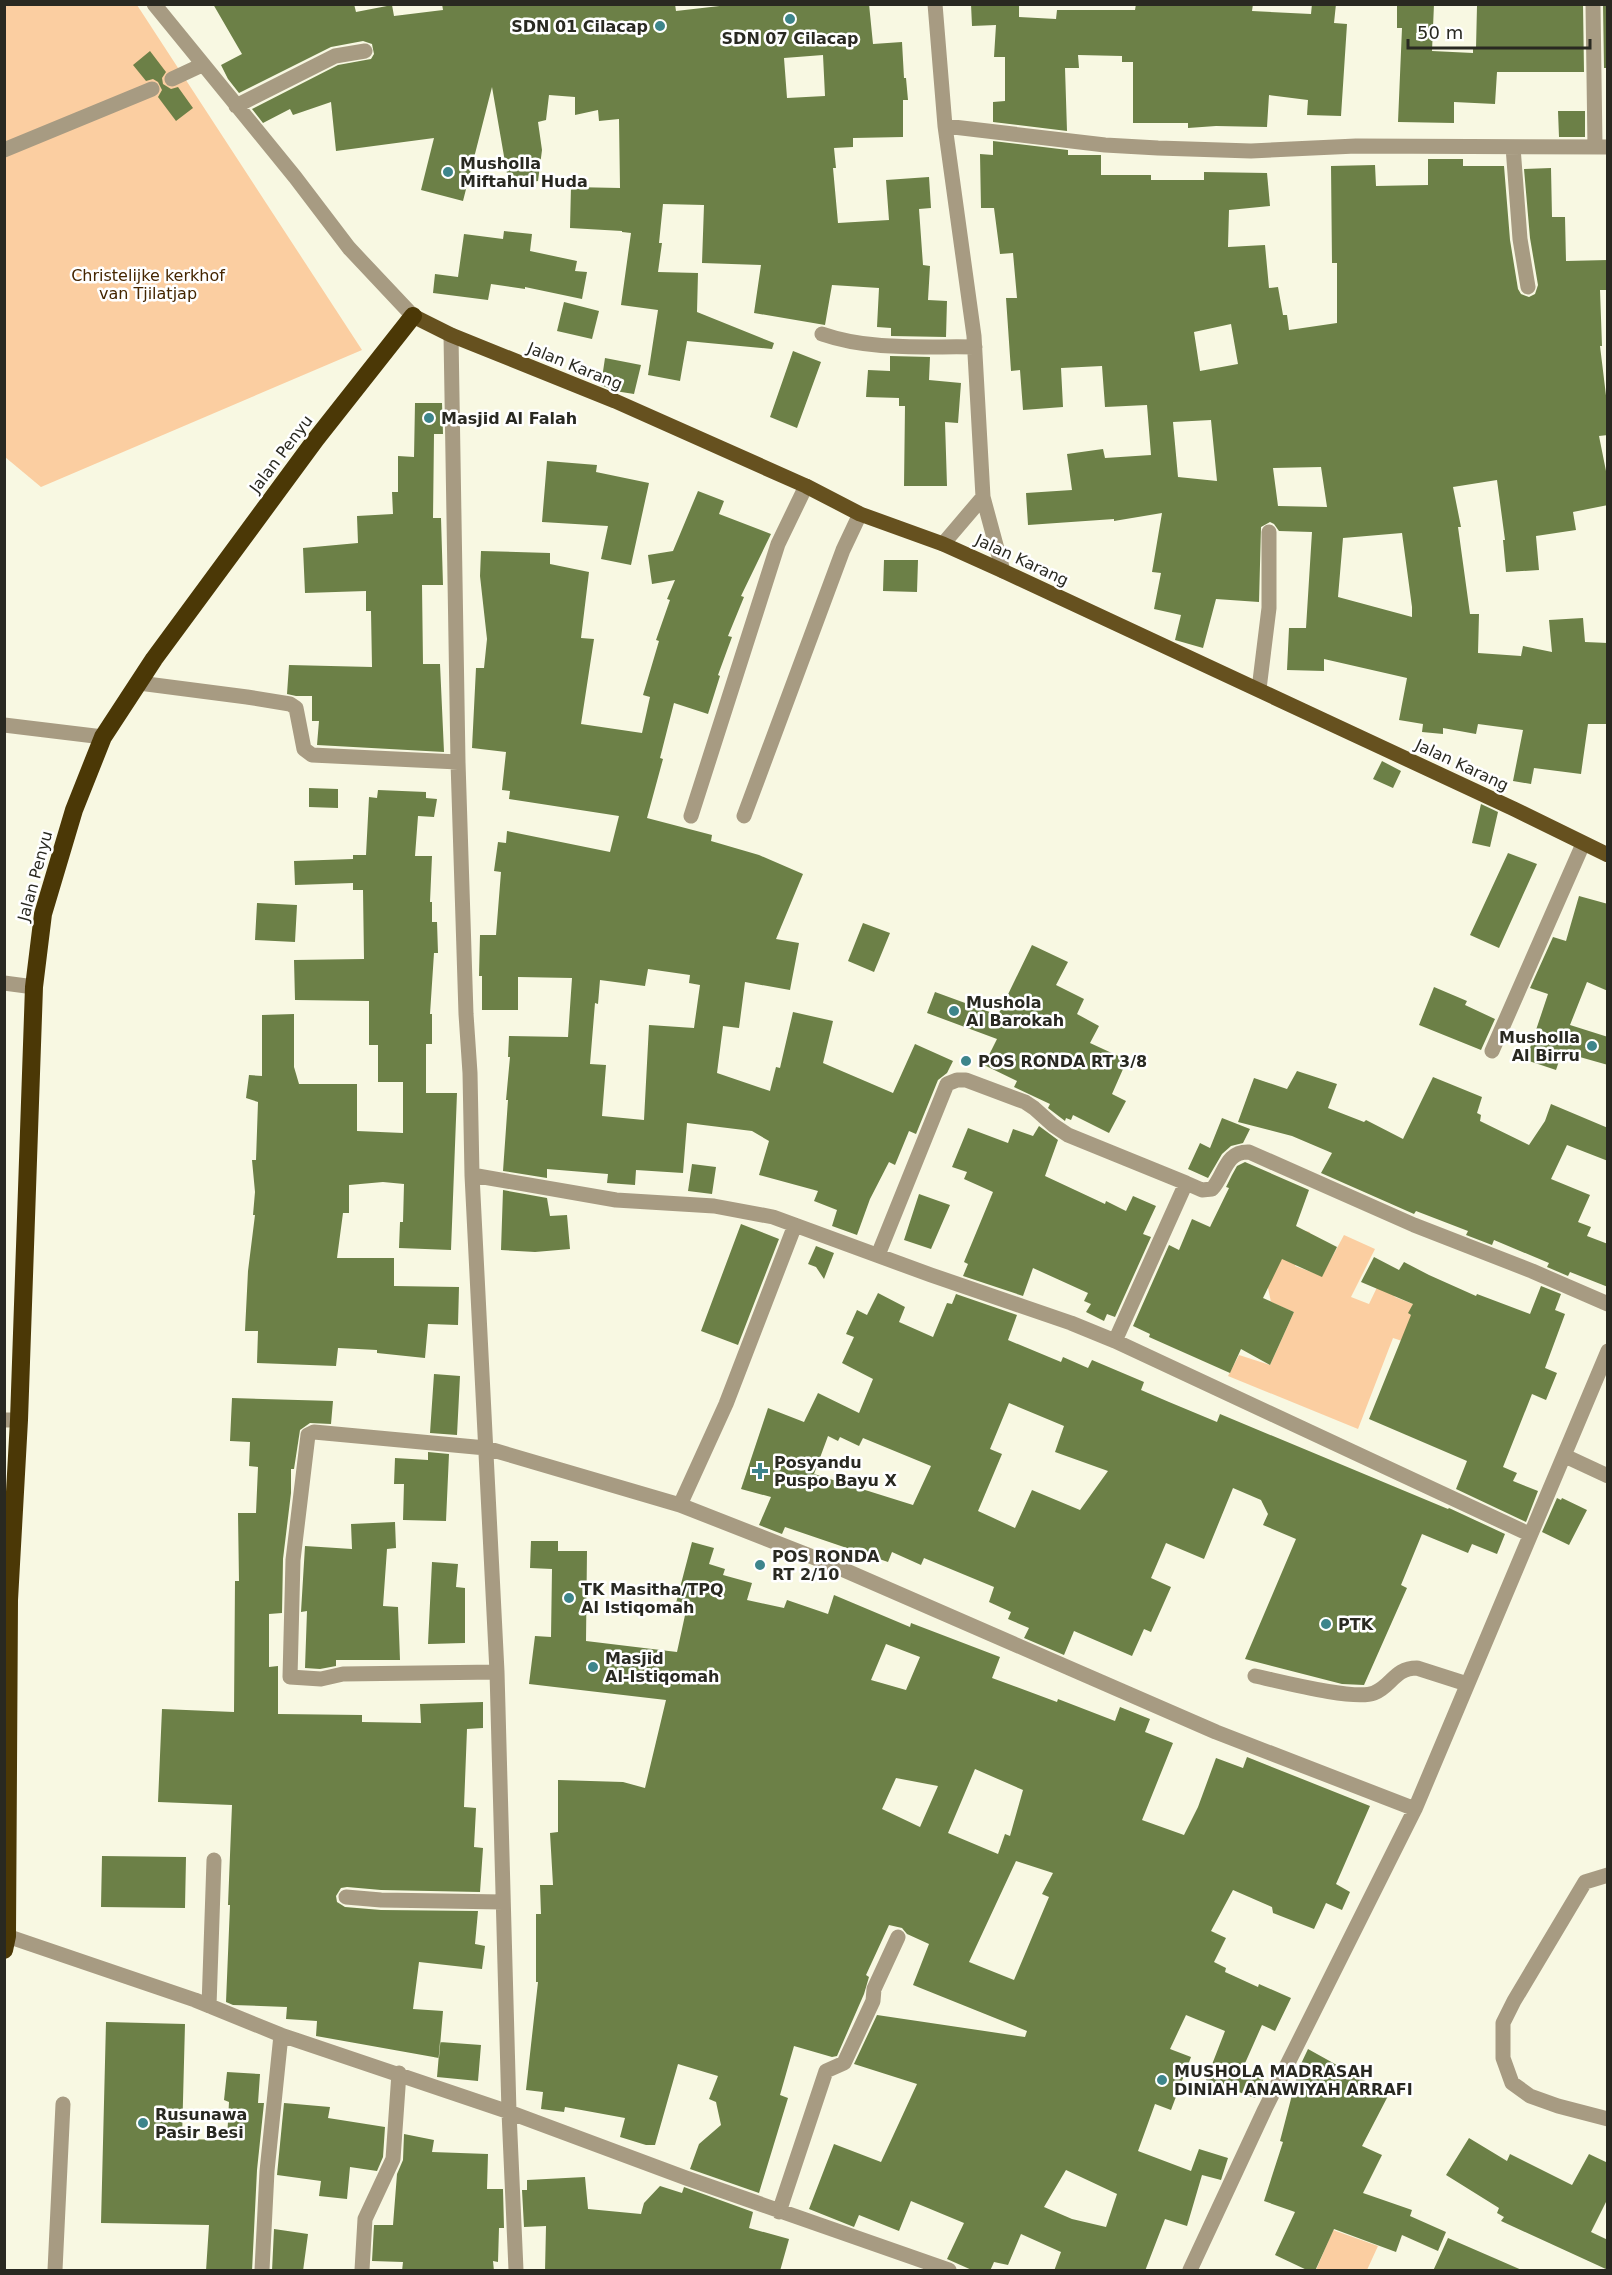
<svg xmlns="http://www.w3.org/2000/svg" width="1612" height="2275" font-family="'DejaVu Sans',sans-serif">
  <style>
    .green { fill: #fbcea1 }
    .building { fill: #6c8047; fill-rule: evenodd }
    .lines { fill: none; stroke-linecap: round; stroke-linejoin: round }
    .minor { stroke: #a79b82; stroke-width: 15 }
    .major { stroke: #66511f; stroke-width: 15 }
    .highway { stroke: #4b3806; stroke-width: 18 }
    .poi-dot { fill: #3d858b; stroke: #fff; stroke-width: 2 }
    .labels { text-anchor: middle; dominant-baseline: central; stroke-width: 5; stroke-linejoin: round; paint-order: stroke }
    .poi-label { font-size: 16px; font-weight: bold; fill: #292921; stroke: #fff; text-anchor: start }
    .park-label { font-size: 16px; fill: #452600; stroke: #fff }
    .street-label { font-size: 16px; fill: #292921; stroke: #fff }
  </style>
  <rect width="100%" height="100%" fill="#f8f8e2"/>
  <path class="green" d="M4,5h133l225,345 -321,137 -36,-30z
    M1296,1229l14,3 -15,34 27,10 22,-41 31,14 -24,48 18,7 13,-27 13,20 18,7 -4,10 40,19 -4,22 -52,-17 -35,91 -130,-53 11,-21 31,10 24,-53 -23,-10 -3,-14 -4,-3z
    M1333,2230l45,16 -11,24h-51z"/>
  <path class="building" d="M213,4h141l2,8 36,-7 2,11 49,-6 -1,-6h233l1,7 61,-7h132l4,40 29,-2 2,36h2l2,22h-5v37l-50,1v9l-19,1 2,20h-3l5,55 51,-3 -3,-40 43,-3 2,31 -12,1 4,56 7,1 -2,34 19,1 -1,36 -55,-1v-8l-14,-1 2,-39 -47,-3 -7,40 -71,-12 7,-48 -59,-2 2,-58 -41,-1 -4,39h3l-4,29 40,1 -1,39 77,31 -2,6 -85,-8 -7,40 -32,-6 10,-65 -37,-5 10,-72 -9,-1v-1l-52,-3 1,-41 49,1 -1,-69 -20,2 -1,-11 -23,5v-18l-26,-2 -3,25 -8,2 4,28 -4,31 -29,4 -17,-98 -29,114 -42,-11 13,-52 -98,13 -5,-49 -38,13 -3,-6 -27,14 -11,-14 86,-44 33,-6 3,-5 -2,-10 -9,-3 -32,6 -92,46 -11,-14 -7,-14 21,-11zM823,55l2,41 -38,2 -3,-40z
    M971,4h48v13l37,2 1,-9h78l1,-6h117l-1,7 59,3 1,-10h24l-2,19 13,1 -6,92 -34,-1 1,-15 -39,-5 -2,32 -51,-1 -28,2v-5h-55v-61h-11v-6l-44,-1 1,13h-14l2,63 -74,-9v-20l12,-1v-44h-11l2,-32 -24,1z
    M1397,4h37l-2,47 41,2v-5h3l1,-42 106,-2 1,68h-87l-2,32 -41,-2v21l-56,-1 4,-94h-5z
    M1603,4h5v64h-4z
    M150,51l16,21 -4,6 1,6 8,5 7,-2 15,21 -17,13 -18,-24 4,-7 -4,-8 -5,-3 -7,2 -13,-16z
    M1558,111h27v26h-26z
    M993,141l75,9v5h33v20h50v5h53v-8l63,1 3,33 -41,4 -1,37 37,-2 4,43 9,-1 5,28h4l2,15 48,-7v-60h-5l-1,-97 44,-1 1,21 52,-1v-26h35v7h41l6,74 8,49 3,5 8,3 6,-3 3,-9 -8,-47 -6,-69 27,-1 1,49h13l1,44 42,-1v30h-8l2,56h-2l8,66v23l-9,1 9,45v24l-35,7 3,18 -40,6 3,34 -33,2 -3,-32h2l-8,-60 -44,7 8,40h-3l12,87h9l-1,39 43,3 2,-10 29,6 -3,-32 34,-2 2,24 23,1v81h-20l-7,50 -47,-6 -3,16 -18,-3 10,-51 -45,-6 -2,10 -33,-6v6l-21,-2 1,-8 -24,-4 8,-42 -83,-19v12l-37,-1 2,-42h17l6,-96 -33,-1 -5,-7 -4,-2 -9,5 -2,75 -43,-3 -13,49 -28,-8 6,-25 -27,-6 7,-36 -9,-1 10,-59 -48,8v-2l-86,6 -2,-32 46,-3 -5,-36 36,-5 2,9 46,-3 -4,-50 -42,2 -3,-41 -41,2 2,39 -40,3 -3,-40 -9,1 -5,-73h11l-4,-45 -13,1 -6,-46h-13l-1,-54 13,1zM1231,324l7,40 -38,7 -6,-39zM1211,420l6,61 -39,-4 -5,-55zM1321,467l6,40 -49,-1 -5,-38zM1402,533l10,74v10l-74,-20 5,-59z
    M504,231l28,3 -2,17 47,10 -2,10 12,1 -5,27 -57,-12v2l-34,-5 -3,16 -55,-7 2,-19 23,3 6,-43 39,5z
    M564,302l35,9 -7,28 -35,-8z
    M793,351l28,11 -24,66 -27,-11z
    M890,356l40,1 -1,23 32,3 -3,40 -13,-1 2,64h-43l1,-80h-6v-8l-33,-1 2,-27 22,1z
    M605,358l36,7 -7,29 -19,-3 -14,-6z
    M415,403h27l1,31h-9l-1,84h8l2,67h-21l1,79h17l4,88 -127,-7 2,-24h-7v-25h-16l-9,-2 2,-29 83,2 -1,-56h-5v-20l-61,2 -2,-45 55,-5 -1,-27 36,-2 -1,-22h6v-36l16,1z
    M547,461l50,4 -1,7 53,11 -18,82 -30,-6 7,-33 -66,-4z
    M698,491l26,10 -5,13 52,20 -30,62 3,1 -16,39 4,1 -14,38 2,1 -12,38 -34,-11 -14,55 3,1 -16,59 65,17 -1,6 48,14 44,19 -27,65 23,4 -9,47 -45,-8 -6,46 -16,-2 -6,47 53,18 6,-24 4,1 13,-56 40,9 -10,42 70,30 22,-49 38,17 -6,12 -9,7 -22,54 -7,-3 -14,34 -6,-3 -19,37 -13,36 -25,-9 5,-16 -23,-9 4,-10 -59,-16 10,-34 -17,-10 -65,-8 -4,50 -47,-3 -1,15 -28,-2 1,-9 -61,-5v9l-44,-7 5,-71h-2l4,-43h-2l1,-21 59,1 4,-59 -54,-1v33h-36v-34h-3l1,-41h16l5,-63 -7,-1 4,-29 8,1 1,-12 103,21 9,-36 -110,-17 1,-8 -8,-1 4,-38 -34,-4 4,-80h8l3,-29 -7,-63 1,-25 69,2v11l39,8 -8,66 13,1 -13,85 61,9 8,-36 -7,-2 16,-54 -3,-1 14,-40 -3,-1 8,-19 -23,4 -4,-29 25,-4zM648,969l42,6 -1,8 11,2 -6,43 -45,-3 -5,95 -42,-4 4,-51 -16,-1 5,-61 3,1 2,-24 45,6z
    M884,560h34l-1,32 -34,-1z
    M1382,761l19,10 -8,17 -20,-9z
    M309,788l29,1v19l-29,-1z
    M378,790l48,2v6l11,1 -3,18 -16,-1 -3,40h17l-2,46h2v20h5l1,31h-4l-4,61h2v30h-6v49h31l-6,157 -52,-2 1,-26h3l1,-38 -21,-2 -34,3v28h-6l-6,45h57v28l65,1 -1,38 -30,-1 -3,34 -48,-5v-3l-39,-2 -2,18 -79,-3 1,-32h-13l3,-60 7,-56h-2l2,-23 -3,-32h4l2,-58 -12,-4 3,-23 13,1v-61l32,-1v53l5,17h58v47l46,2v-51h-25v-37h-9v-44l-74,-1 -1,-40 70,-1 -1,-69h-10v-7l-58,2 -1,-24 59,-2v-4h13l3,-58 8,1z
    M1481,804l17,8 -8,35 -18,-4z
    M1508,853l29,11 -38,84 -29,-13z
    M1579,896l29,8v87l-21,-9 -17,43 38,12v28l-46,-13 -6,18 -30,-10 22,-66 -18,-6 23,-51 13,4z
    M257,903l40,2 -2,37 -40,-2z
    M863,923l27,10 -16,39 -26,-11z
    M1032,945l36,17 -12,23 28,14 -7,15 22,12 -9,17 37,17 -15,34 14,7 -17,32 -36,-18 -2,5 -5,-2 -1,3 -17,-13 2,-4 -36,-17 3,-6 -33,-16 13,-26 -70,-26 8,-21 63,23z
    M1434,987l33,14 -2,4 30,14 -14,31 -62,-25z
    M1297,1071l40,13 -9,24 36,14 2,-2 37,19 30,-62 49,20 -5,16 4,2 -1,6 49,24 16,-24 6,-17 57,24v33l-41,-16 -16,34 39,16 -12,27 13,5 -4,9 21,8v43l-38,-15 -2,4 -21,-9 2,-4 -55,-23 -2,5 -26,-10 2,-4 -52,-20 -2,3 -93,-41 11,-20 -40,-17 -54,-14 16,-44 33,11z
    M1222,1118l28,11 -7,14 -12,3 -9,8 -14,24 -20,-9 12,-26 10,5z
    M1039,1126l19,14 -13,36 60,28 1,-3 20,10 7,-15 23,10 -13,28 8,3 -36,80 -8,-3 -3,7 -18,-9 5,-8 -7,-3 4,-8 -55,-25 -10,28 -60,-20 5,-12 -4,-2 29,-70 -29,-13 3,-7 -15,-5 16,-39 40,15 5,-14 20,7z
    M1245,1162l64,28 -13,36 41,21 -15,30 -40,-18 -19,39 31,14 -24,53 -29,-16 -11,24 -81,-36 1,-3 -17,-8 36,-81 10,5 13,-31 18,8 19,-39 -3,-1 6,-12 5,-9z
    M692,1164l24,3 -4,27 -24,-3z
    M503,1190l44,8 3,18 17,-1 3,34 -35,3 -34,-2z
    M919,1194l31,11 -19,44 -27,-9z
    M741,1224l38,15 -41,106 -37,-14z
    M816,1246l18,7 -10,26 -8,-12 -8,-3z
    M1374,1257l25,13 5,-8 25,13 47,21 1,-2 53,20 11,-28 20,8 -6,16 10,4 -20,54 12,5 -11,27 -14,-6 -29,73 14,6 -4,8 25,10 -12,31 -70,-33 11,-28 -98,-42 42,-104 -3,-2 5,-9 -52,-22z
    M878,1293l27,14 -6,15 34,15 14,-34 5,1 4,-10 61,21 -9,25 53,22 2,-5 25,11 4,-8 52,22 -3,8 28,12 48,20 3,-8 228,95 1,-1 56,26 -8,20 -25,-10 -4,9 -46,-19 -21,51 6,3 -43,97 -22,-1 -97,-25 51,-120 -33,-14 5,-11 -7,-14 -28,-12 -29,71 -38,-16 -15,35 20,9 -20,45 -7,-3 -12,27 -58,-25 -10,24 -40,-17 5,-10 -21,-9 3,-7 -22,-10 5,-15 -70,-29 -3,7 -29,-13 -4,10 -103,-35 -3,7 -23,-9 12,-28 -30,-8 27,-81 36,14 14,-29 41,20 14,-34 -31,-16 12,-26 -8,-3 11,-24 10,5zM1009,1403l55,23 -9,26 53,19 -28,39 -48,-20 -17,38 -37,-17 24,-57 -12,-5zM828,1436l10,5 2,-4 19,9 4,-8 68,28 -18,39 -99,-31z
    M434,1374l26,2 -3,59 -27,-2z
    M232,1398l101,3 -2,23 -21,-1 -10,7 -6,39h-3v24l-8,66 -1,54 -13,1v53l9,-1v48l84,1v7l59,1 -1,-19 63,-2v26l-16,1 -3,78 12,1 -2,39 9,1 -3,44 -99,-2 -34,-3 -6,1 -5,8 1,6 8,5 36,3 97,1 -3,33 10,2 -3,23 -63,-7 -6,47 30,2 -4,47 -123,-22 1,-15 -31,-2 1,-12 -54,-2 -7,-3 4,-97h-2l4,-100 -74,-3 4,-93 72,3 1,-131h4l-1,-68h18l2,-46 -9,-1 1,-24 -20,-1z
    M428,1452l21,2 -3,67 -43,-1 1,-36h-10l1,-26 33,2z
    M1557,1498l4,2 1,-2 25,12 -18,35 -27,-13z
    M395,1522l1,26 -9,1 -4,57 15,1 2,53h-64v6l-16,3 -15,-1 2,-57 -6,1 4,-66 47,3 -1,-25z
    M531,1541h27v10h29l-1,90 91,11 10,-46 -11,-3 16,-61 22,6 -5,16 16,5 -2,6 29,8 -5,17 37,8 3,-8 41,14 6,-19 76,32 1,-4 89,34 -8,21 65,24 1,-3 57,22 5,-14 30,12 -5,13 28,11 -31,77 42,15 14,-28 18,-49 27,10 4,-11 123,49 -34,78 14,8 -8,18 -16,-7 -12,26 -41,-16 -1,-6 -39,-17 -22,41 15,7 -12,24 12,6 -1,4 33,15 1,-3 32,14 -16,33 -13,-6 -20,45 22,8 -9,20 -49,-18 19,-49 -39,-16 -16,34 21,8 -20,53 -16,-6 -17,47 53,20 8,-22 29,9 -7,22 -19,-5 -15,51 -22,-7 -20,52h-91l7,-19 -40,-18 -13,31 -14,-3 -4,9h-16l-27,-12 17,-36 -53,-22 -12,30 -40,-16 -5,12 -45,-18 25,-65 47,18 36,-78 -63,-20 23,-49 148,22 2,-6 -114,-46 16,-41 -22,-10 -5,-6 -13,-3 -23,50 3,2 -5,17 -27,62 -5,1 -38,-11 -14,49 8,3 -29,95 -69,-24 9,-25 22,-19 -5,-23 -7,-3 9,-23 -40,-12 -23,81h-9l-26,-8 5,-19 -60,-11 -1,5 -23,-3 2,-17 -17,-2 12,-108h-2v-68h5l-1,-29h13l-3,-52 8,-1v-52l65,2 22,6 21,-88 -137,-16 6,-48 16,1 1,-68 -22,-1zM886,1644l34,13 -14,33 -35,-10zM975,1769l48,21 -13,46 -5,-2 -7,20 -50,-21zM896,1778l42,8 -18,41 -38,-18zM1016,1861l37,12 -11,21 7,3 -35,83 -45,-18zM1066,2170l51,24 -11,33 -34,-8 -28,-12z
    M432,1562l26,2 -2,23 9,1v55l-37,1z
    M102,1856l84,1 -1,51 -84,-1z
    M106,2022l79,2 -3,115 45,1 2,-38 -5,-2 3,-28 33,2 -2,29h6l-7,67 -5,101h-46l3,-46 -108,-2z
    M440,2042l41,3 -3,36 -41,-4z
    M1308,2049l81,45 -27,52 20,9 -19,38 49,17 -2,6 36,16 -8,19 -36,-16 -6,17 -62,-23 -19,42h-6l-34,-16 20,-43 -31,-11 19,-59 -3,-1 19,-73z
    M284,2103l46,4 -2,11 57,9 -2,30 -6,14 -27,-4 -3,32 -28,-3 2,-15 -44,-6z
    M404,2134l30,6 -2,12 56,2 -1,35h16l1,39h-5l-1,34 -5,-1 1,10h-92l1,-9 -31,-1 2,-36h19l4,-51 6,-14z
    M1469,2138l38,23 3,-7 62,31 17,-31 19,9v35l-17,34 17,8v30l-107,-49 3,-4 -7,-4 2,-5 -53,-33z
    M585,2177l3,32 53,5 3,-11 16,-17 22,7 2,-6 69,25 -4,16 40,11 -9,32h-235l1,-45 -22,1 -2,-37h5v-10z
    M274,2229l34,5 -5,37h-31z
    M1448,2238l76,33h-91z"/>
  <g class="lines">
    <path class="minor" d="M154,4l141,173 54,71 64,68
      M935,4l10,122 29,210 9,161 20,74
      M1593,4l2,143
      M172,79l30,-14
      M236,106l99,-50 30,-5
      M945,126l160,19 53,3 93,3 105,-5 252,1
      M1513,147l7,92 8,48
      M4,150l148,-61
      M822,334c49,17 102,12 153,13
      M451,335l7,427 8,252 4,59 2,102 25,497 12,440 7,158
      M943,544l40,-47
      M139,683l108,14 43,7 6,4 1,5 7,36 8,6 146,7
      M1259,689l10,-81v-76
      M4,725l99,12
      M691,816l87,-272 28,-58
      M744,816l99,-266 17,-36
      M4,983l30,4
      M1492,1051l91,-207
      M472,1175l144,25 98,6 59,11 158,58 140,48 44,18 414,193
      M1186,1183l16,7 10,-1c13,-14 13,-38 37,-37l165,73 118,46 76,33
      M878,1255l69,-171 10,-4h9l59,22 9,6 19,17 15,10 118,48 -71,158
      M4,1420h15
      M1565,1456l43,20
      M680,1505l46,-101 69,-179
      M497,1672l-154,2 -22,5 -31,-2 3,-117 15,-125 6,-3 172,16 194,57 148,58 388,169 199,77
      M1255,1676c24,5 99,25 119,17 18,-7 20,-25 43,-25l50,16
      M1608,1875l-23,7 -71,119 -11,22v35l9,25 18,13 28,10 50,13
      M346,1897l35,3 122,2
      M7,1936l188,64 86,35 228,77 177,66 263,92
      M209,2006l5,-146
      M779,2212l47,-141 18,-8 29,-62 1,-12 24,-52
      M55,2270l8,-166
      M262,2270l5,-99 14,-136
      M362,2270l3,-51 28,-60 6,-86
      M1190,2270l75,-161 150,-300 193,-458"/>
    <path class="major" d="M413,316l38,19 164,66 191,85 54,28 83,30 60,27 511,238 94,46"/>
    <path class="highway" d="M4,1950l3,-14 2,-336 10,-180 15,-433 9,-73 31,-104 29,-73 51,-78 162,-220 97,-123"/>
  </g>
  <g class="poi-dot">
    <circle cx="790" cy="19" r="6"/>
    <circle cx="660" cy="26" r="6"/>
    <circle cx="448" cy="172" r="6"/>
    <circle cx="429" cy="418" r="6"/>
    <circle cx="954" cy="1011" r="6"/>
    <circle cx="1592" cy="1046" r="6"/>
    <circle cx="966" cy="1061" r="6"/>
    <path d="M757 1462h6v6h6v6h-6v6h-6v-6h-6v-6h6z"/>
    <circle cx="760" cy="1565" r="6"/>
    <circle cx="569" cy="1598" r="6"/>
    <circle cx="1326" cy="1624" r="6"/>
    <circle cx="593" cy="1667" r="6"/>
    <circle cx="1162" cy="2080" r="6"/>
    <circle cx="143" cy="2123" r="6"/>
  </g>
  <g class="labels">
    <g class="poi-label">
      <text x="648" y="26" text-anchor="end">SDN 01 Cilacap</text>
      <text x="790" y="38" text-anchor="middle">SDN 07 Cilacap</text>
      <text x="460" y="163">Musholla<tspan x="460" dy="18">Miftahul Huda</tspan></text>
      <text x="441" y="418">Masjid Al Falah</text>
      <text x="966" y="1002">Mushola<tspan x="966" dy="18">Al Barokah</tspan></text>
      <text x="1580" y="1037" text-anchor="end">Musholla<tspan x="1580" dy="18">Al Birru</tspan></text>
      <text x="978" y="1061">POS RONDA RT 3/8</text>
      <text x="774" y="1462">Posyandu<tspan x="774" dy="18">Puspo Bayu X</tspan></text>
      <text x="772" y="1556">POS RONDA<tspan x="772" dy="18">RT 2/10</tspan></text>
      <text x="581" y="1589">TK Masitha/TPQ<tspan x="581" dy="18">Al Istiqomah</tspan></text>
      <text x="1338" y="1624">PTK</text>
      <text x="605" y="1658">Masjid<tspan x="605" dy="18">Al-Istiqomah</tspan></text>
      <text x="1174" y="2071">MUSHOLA MADRASAH<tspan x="1174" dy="18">DINIAH ANAWIYAH ARRAFI</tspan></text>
      <text x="155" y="2114">Rusunawa<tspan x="155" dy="18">Pasir Besi</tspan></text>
    </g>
    <g class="park-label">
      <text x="148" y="275">Christelijke kerkhof<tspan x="148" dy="18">van Tjilatjap</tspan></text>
    </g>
    <g class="street-label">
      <text transform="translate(575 366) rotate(22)">Jalan Karang</text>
      <text transform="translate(281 454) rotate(-53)">Jalan Penyu</text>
      <text transform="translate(1022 560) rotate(25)">Jalan Karang</text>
      <text transform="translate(1462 765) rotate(25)">Jalan Karang</text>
      <text transform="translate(35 876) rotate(-75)">Jalan Penyu</text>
    </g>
  </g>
  <rect width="1612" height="2275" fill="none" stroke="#292921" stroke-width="12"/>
  <path d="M1408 39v9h182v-9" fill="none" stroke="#292921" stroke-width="3"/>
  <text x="1417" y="39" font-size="18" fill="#292921" stroke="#ffffff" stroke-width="4.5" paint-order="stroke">50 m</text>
</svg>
